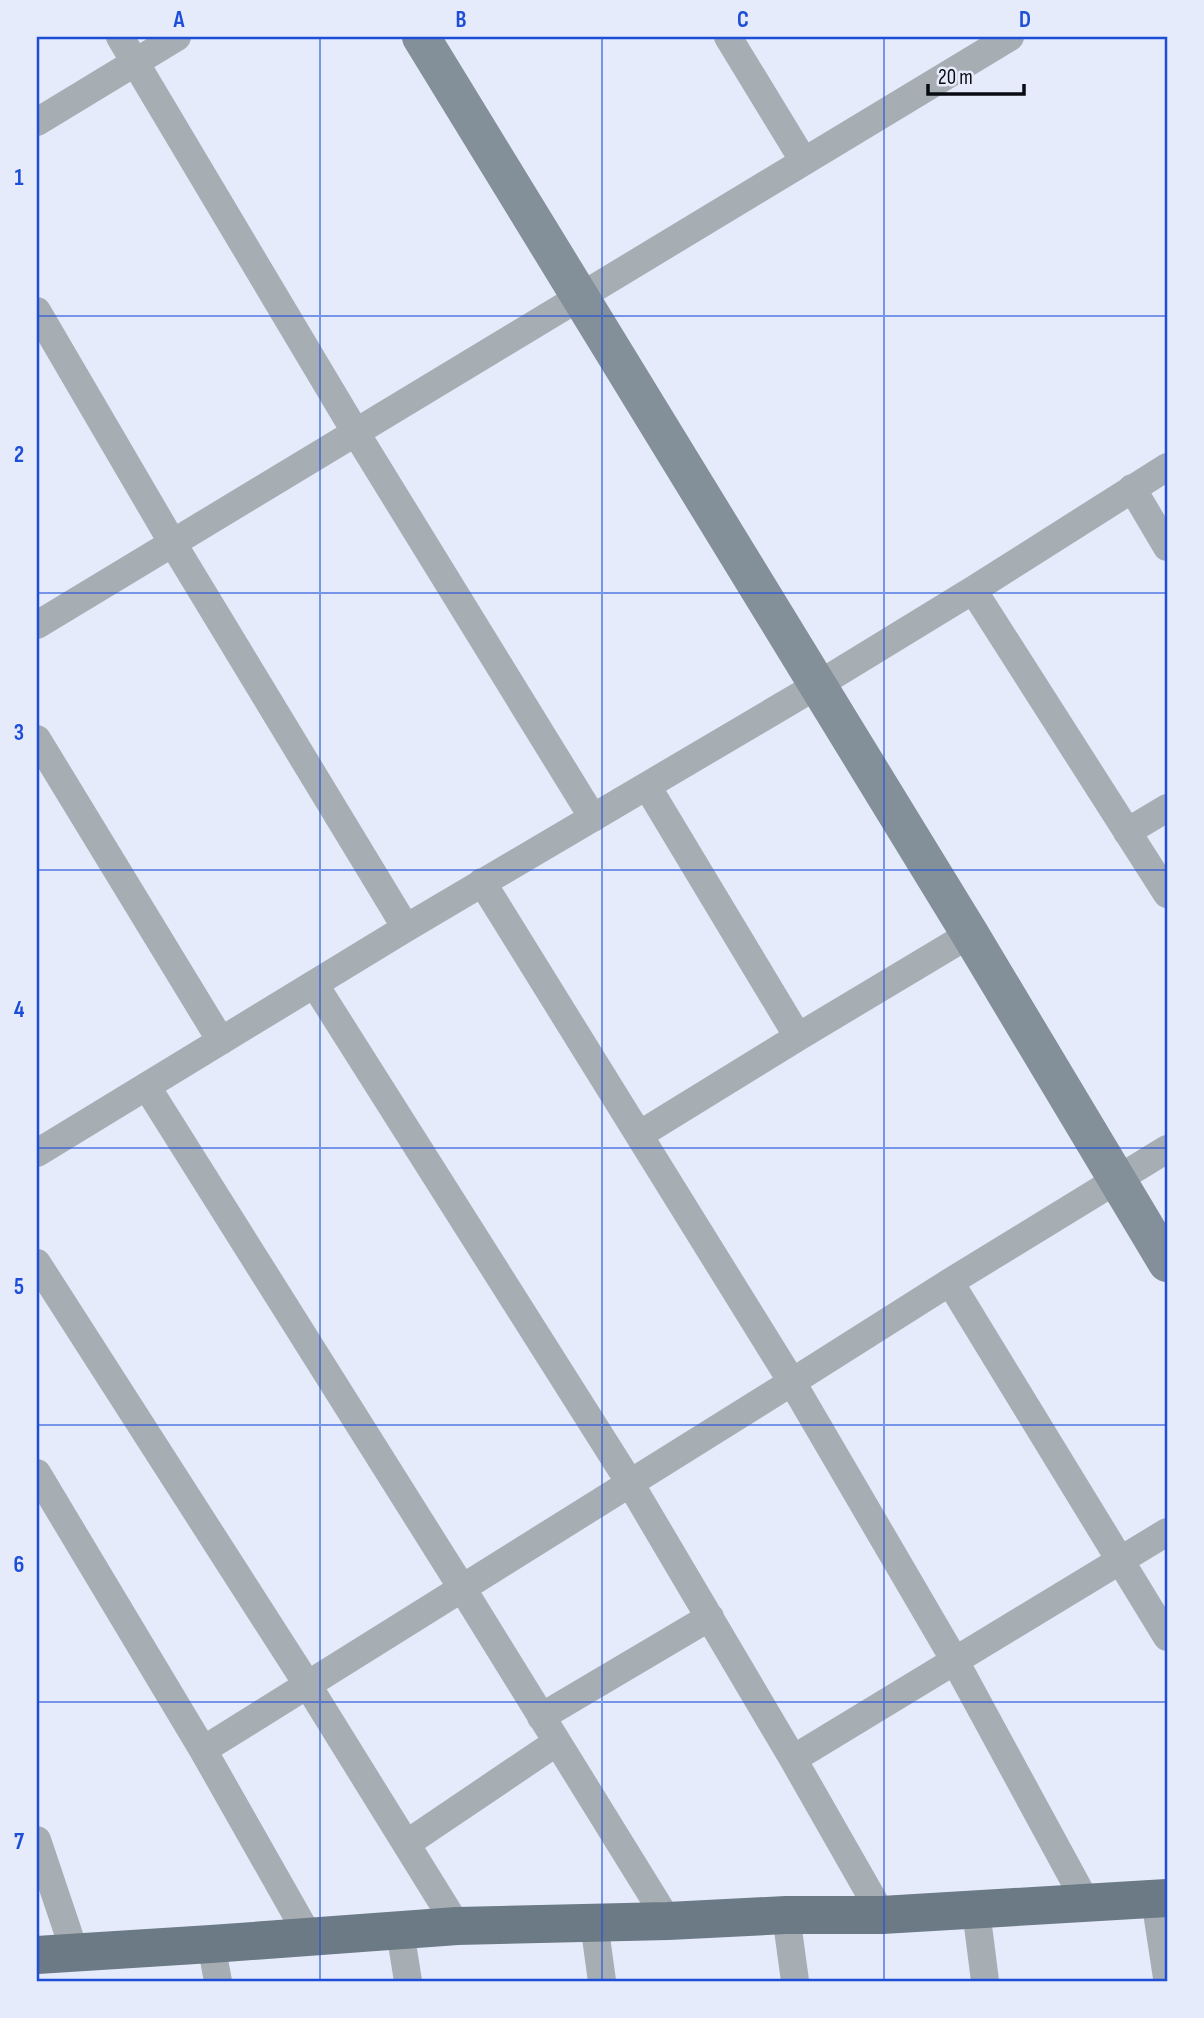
<svg xmlns="http://www.w3.org/2000/svg" width="1204" height="2018" font-family="'Sofia Sans Condensed',sans-serif">
  <style>
    .lines { fill: none; stroke-linecap: round; stroke-linejoin: round }
    .street { stroke: #a6aeb4; stroke-width: 28 }
    .secondary { stroke: #849099; stroke-width: 38 }
    .primary { stroke: #6b7a85; stroke-width: 38 }
    .grid { fill: none; stroke: #1d4ed8; stroke-width: 2; stroke-opacity: 0.55 }
    .neatline { fill: none; stroke: #1d4ed8; stroke-width: 2.5 }
    .grid-label { font-size: 23px; text-anchor: middle; font-weight: bold; fill: #1d4ed8 }
  </style>
  <rect width="100%" height="100%" fill="#e5ebfb"/>
  <g class="lines">
    <path class="street" d="M120,37l236,396 237,385
      M728,37l75,123
      M37,122l140,-85
      M37,311l135,231 234,386
      M1132,488l35,59
      M973,590l194,304
      M37,625l973,-588
      M37,739l184,302
      M647,786l151,251
      M1127,832l40,-24
      M482,882l310,500 163,279 132,243
      M315,985l315,498 163,276 89,156
      M147,1087l315,501 206,333
      M639,1135l159,-98 172,-103
      M37,1153l369,-225 410,-242 157,-96 194,-123
      M37,1263l270,421 150,242
      M950,1282l217,355
      M37,1473l166,277 106,187
      M541,1717l169,-100
      M203,1750l589,-368 158,-100 217,-133
      M793,1759l374,-227
      M37,1840l38,113
      M406,1844l151,-102
      M1155,1899l12,79
      M976,1910l9,71
      M786,1915l9,66
      M594,1923l8,58
      M400,1931l8,50
      M211,1944l7,37"/>
    <path class="secondary" d="M421,37l549,897 197,329"/>
    <path class="primary" d="M37,1955l174,-11 246,-18 211,-5 118,-6h96l285,-17"/>
  </g>
  <path class="grid" d="M320,37v1944M602,37v1944M884,37v1944M37,316h1130M37,593h1130M37,870h1130M37,1148h1130M37,1425h1130M37,1702h1130"/>
  <rect width="1204" height="2018" fill="none" stroke="#e5ebfb" stroke-width="77"/>
  <path d="M928 84v10h96v-10" fill="none" stroke="#090b12" stroke-width="3.5"/>
  <text x="938" y="84" font-size="21" fill="#090b12" stroke="#e5ebfb" stroke-width="5" paint-order="stroke">20 m</text>
  <rect x="38" y="38" width="1128" height="1942" class="neatline"/>
  <g class="grid-label">
    <text x="179" y="27">A</text>
    <text x="461" y="27">B</text>
    <text x="743" y="27">C</text>
    <text x="1025" y="27">D</text>
    <text x="19" y="185">1</text>
    <text x="19" y="462">2</text>
    <text x="19" y="740">3</text>
    <text x="19" y="1017">4</text>
    <text x="19" y="1294">5</text>
    <text x="19" y="1572">6</text>
    <text x="19" y="1849">7</text>
  </g>
</svg>
